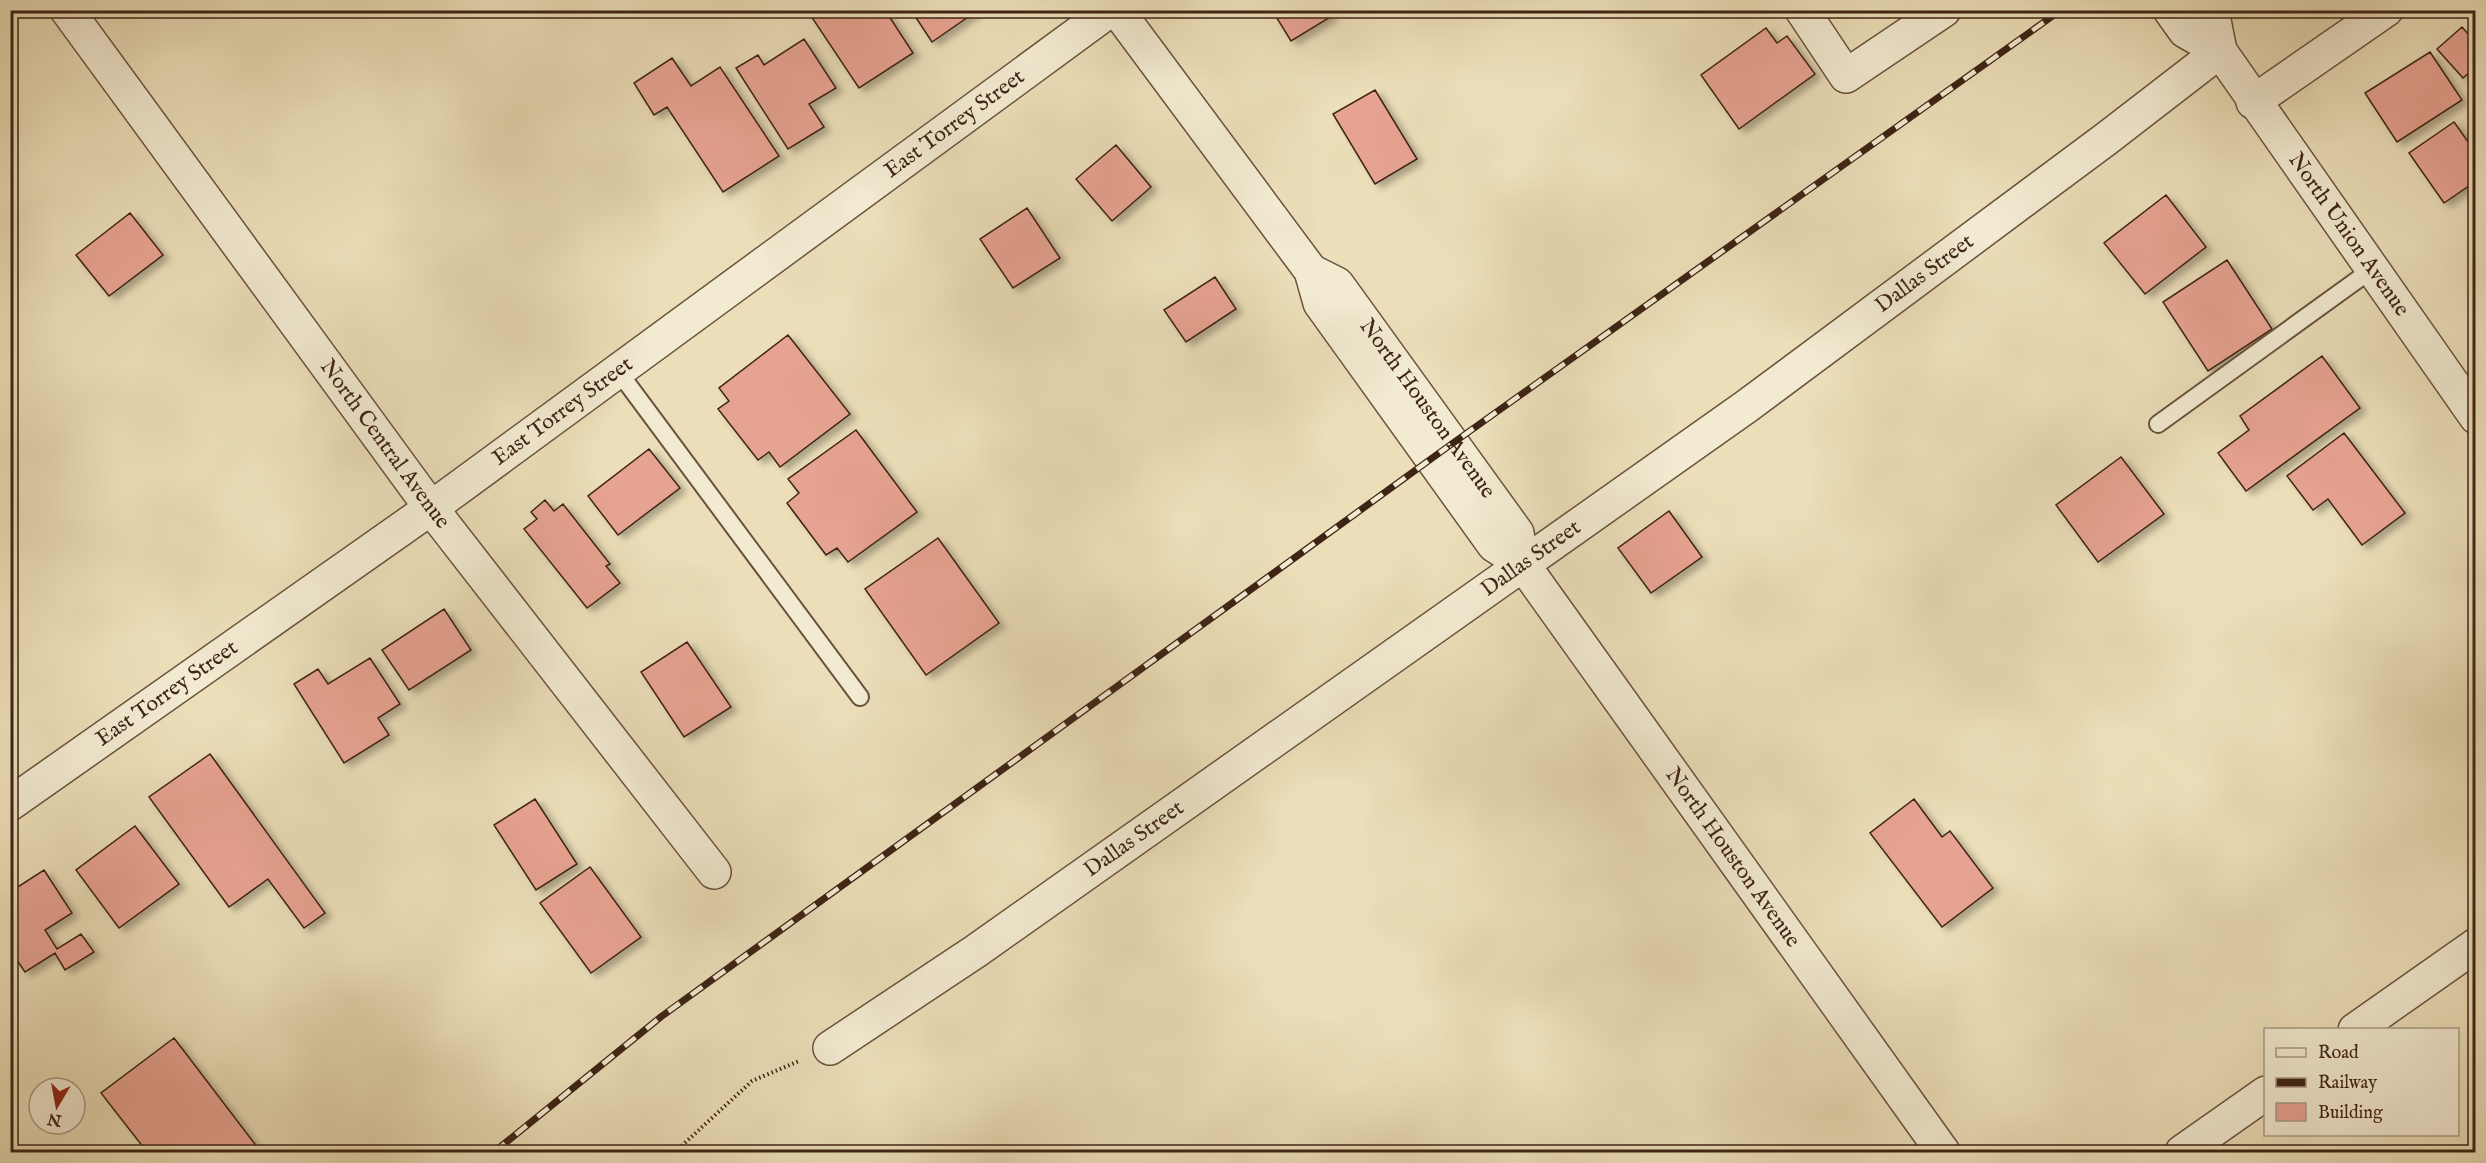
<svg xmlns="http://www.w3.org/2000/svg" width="2486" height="1163" font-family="'IM FELL English',serif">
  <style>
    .building { fill: #e7a391; stroke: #3e2415; stroke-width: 1.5; filter: url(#shadow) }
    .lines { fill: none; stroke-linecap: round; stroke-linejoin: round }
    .service-casing { stroke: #69523e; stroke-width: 20 }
    .minor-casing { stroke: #69523e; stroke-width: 36 }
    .tertiary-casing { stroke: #69523e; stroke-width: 36 }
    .path { stroke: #3e2415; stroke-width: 4; stroke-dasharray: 1.5 3; stroke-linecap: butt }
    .service { stroke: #f2ead1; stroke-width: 16 }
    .minor { stroke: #f2ead1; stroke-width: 33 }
    .tertiary { stroke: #f2ead1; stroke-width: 33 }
    .rail-casing { stroke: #3e2415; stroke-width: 7 }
    .rail { stroke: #f2ead1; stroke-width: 4.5; stroke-dasharray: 14; stroke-linecap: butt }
    .labels { text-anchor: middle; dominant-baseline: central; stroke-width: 5; stroke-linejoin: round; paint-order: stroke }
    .street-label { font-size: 22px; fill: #3e2415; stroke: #f2ead1 }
  </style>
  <defs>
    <filter id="shadow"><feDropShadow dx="6" dy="4" stdDeviation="3" flood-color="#0004"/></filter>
  </defs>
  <rect width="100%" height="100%" fill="#ebdeb8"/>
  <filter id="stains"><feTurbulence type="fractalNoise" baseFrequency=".00333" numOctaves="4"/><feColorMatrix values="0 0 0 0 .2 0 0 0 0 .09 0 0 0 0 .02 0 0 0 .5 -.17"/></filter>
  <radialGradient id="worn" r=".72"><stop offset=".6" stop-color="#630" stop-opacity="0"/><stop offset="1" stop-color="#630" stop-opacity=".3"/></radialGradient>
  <path class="building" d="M807,10h78l28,43 -54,35z
    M911,10h67l-46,32z
    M1272,10h56l4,6 -41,25z
    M2462,27l14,16v24l-13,11 -26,-29z
    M1766,28l11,15 10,-7 28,38 -76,55 -38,-54z
    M804,39l32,49 -27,16 15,23 -36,22 -52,-81 22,-13 6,10z
    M2430,52l32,48 -65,42 -32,-49z
    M672,58l19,28 29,-19 59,89 -56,36 -56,-85 -13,8 -20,-32z
    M1375,90l42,69 -42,25 -42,-70z
    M2454,122l22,31v28l-32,22 -35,-50z
    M1116,145l35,42 -39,34 -36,-42z
    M2166,195l40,52 -61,47 -41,-51z
    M1027,208l33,50 -47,30 -33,-49z
    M130,213l33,42 -54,41 -33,-41z
    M2227,260l45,69 -64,42 -45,-69z
    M1215,277l21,32 -50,33 -22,-32z
    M788,335l62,79 -70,53 -11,-15 -11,8 -40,-51 11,-8 -10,-13z
    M2322,356l38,52 -114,83 -28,-38 31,-23 -9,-14z
    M856,430l61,82 -69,50 -11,-14 -11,7 -39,-52 12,-10 -11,-14z
    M2344,433l61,80 -43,32 -34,-46 -15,11 -26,-34z
    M649,449l31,39 -62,47 -30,-39z
    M2121,457l43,57 -66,48 -42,-57z
    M545,500l9,11 9,-7 47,60 -4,2 14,17 -33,25 -63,-79 13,-10 -6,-7z
    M1669,511l33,46 -51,36 -33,-45z
    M938,538l61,85 -73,52 -61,-86z
    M444,609l27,41 -62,40 -27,-40z
    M687,642l44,65 -47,30 -43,-65z
    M370,658l30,46 -22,14 11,17 -45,28 -50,-79 24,-15 10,15z
    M210,754l115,159 -21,15 -36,-49 -39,28 -80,-110z
    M535,799l42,65 -41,26 -42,-65z
    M1914,799l28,38 8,-6 43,57 -51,39 -72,-94z
    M135,826l44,58 -60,44 -43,-58z
    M590,867l51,70 -50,36 -51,-70z
    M44,870l28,43 -27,17 12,19 24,-15 13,18 -29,18 -10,-17 -30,19 -15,-22v-58z
    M174,1038l87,114h-69l-5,-5 -7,5h-33l-46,-59z"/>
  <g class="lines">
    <g class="service-casing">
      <path id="service" d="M618,371l242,326
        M2158,424l213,-154"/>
    </g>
    <g class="minor-casing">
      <g id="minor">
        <path id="s1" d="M67,10l364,498 283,364"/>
        <path id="s2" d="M1117,10l194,261 9,32 174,242 28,18 421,589"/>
        <path d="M1802,10l44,66 98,-66"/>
        <path d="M2170,10l15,21 35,20"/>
        <path id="s3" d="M2212,10l8,41 256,366"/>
        <path d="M2253,102l133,-92"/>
        <path id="s4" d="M1311,271l26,13 180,249 5,30"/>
        <path d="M2355,1030l121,-85"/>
        <path id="s5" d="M830,1048l146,-97 771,-545 359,-267 114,-88"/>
        <path d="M2182,1152l84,-59"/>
      </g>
    </g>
    <g class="tertiary-casing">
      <g id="tertiary">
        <path id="s6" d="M10,804l421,-296 679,-498"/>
      </g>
    </g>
    <path class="path" d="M675,1152l77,-71 47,-20"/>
    <use href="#service" class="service"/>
    <use href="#minor" class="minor"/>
    <use href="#tertiary" class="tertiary"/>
    <g class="rail-casing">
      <path id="rail" d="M494,1152l168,-136 791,-573 608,-433"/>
    </g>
    <use href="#rail" class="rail"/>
  </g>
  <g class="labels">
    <g class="street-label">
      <text stroke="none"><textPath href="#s6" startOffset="1164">East Torrey Street</textPath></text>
      <text stroke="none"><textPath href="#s3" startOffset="266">North Union Avenue</textPath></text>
      <text stroke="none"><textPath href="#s5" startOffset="1341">Dallas Street</textPath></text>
      <text stroke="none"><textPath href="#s4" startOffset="183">North Houston Avenue</textPath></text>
      <text stroke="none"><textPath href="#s6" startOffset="678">East Torrey Street</textPath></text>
      <text stroke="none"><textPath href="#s1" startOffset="538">North Central Avenue</textPath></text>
      <text stroke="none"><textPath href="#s5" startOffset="855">Dallas Street</textPath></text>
      <text stroke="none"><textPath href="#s6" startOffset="192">East Torrey Street</textPath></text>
      <text stroke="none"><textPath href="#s5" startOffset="369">Dallas Street</textPath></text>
      <text stroke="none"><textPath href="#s2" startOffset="1052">North Houston Avenue</textPath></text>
    </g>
  </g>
  <rect width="2486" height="1163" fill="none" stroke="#ebdeb8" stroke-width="36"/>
  <rect x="12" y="12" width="2462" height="1139" fill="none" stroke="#3e2415" stroke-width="3"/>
  <rect x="18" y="18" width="2450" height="1127" fill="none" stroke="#3e2415" stroke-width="1.5"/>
  <rect x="2264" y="1028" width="195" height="108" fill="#f2ead1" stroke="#aa9b86" stroke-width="1.5"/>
  <rect x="2276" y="1048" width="30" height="9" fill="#f2ead1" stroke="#aa9b86" stroke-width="1.5"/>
  <text x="2318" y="1058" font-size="18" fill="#3e2415">Road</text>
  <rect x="2276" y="1078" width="30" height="9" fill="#3e2415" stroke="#aa9b86" stroke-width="1.5"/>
  <text x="2318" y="1088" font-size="18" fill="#3e2415">Railway</text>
  <rect x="2276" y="1103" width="30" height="18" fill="#e7a391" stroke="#aa9b86" stroke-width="1.5"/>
  <text x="2318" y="1118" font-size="18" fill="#3e2415">Building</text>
  <g transform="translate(57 1106) rotate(190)"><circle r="28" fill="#f2ead1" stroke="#aa9b86" stroke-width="1.5"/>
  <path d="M0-4.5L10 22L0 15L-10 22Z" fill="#8f2418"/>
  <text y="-9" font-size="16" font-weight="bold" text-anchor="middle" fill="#3e2415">N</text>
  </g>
  <rect width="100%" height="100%" filter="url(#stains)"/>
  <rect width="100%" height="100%" fill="url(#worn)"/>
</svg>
